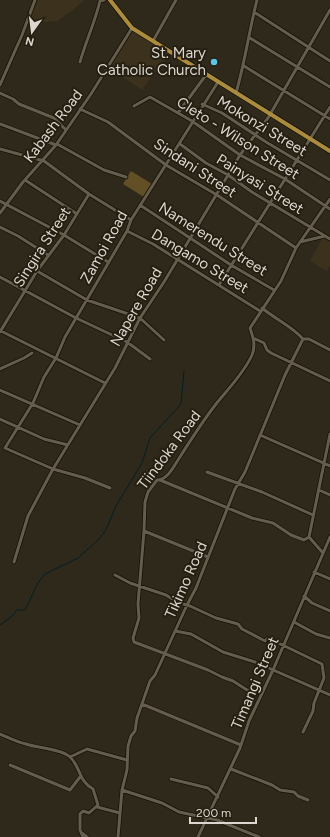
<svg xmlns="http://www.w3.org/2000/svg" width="330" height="837" font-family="Figtree,sans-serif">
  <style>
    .built { fill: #3b311d }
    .green { fill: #624f26 }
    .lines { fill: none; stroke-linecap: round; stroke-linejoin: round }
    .stream { stroke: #031e24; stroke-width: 1 }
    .minor-casing { stroke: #171105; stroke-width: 4.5 }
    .major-casing { stroke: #171105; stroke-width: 5.5 }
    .minor { stroke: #645d4e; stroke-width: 3 }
    .major { stroke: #ab8c3e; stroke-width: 4 }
    .poi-dot { fill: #59c8e4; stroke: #251f11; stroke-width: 1.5 }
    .labels { text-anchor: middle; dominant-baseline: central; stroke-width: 4; stroke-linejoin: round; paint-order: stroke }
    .poi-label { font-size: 15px; fill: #dbd6ce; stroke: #251f11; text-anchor: end }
    .street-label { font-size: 15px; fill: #dbd6ce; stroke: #251f11 }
  </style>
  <rect width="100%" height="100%" fill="#2f291b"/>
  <path class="built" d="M38,0h47l-27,21 -13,1 -15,-5z
    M132,31l36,23 -26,36 -33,-22z
    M323,237l7,4v25l-3,5 -17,-10z"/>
  <path class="green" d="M131,171l21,13 -8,13 -21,-13z"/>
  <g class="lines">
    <path class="stream" d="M0,625l11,-8 6,-7h8l13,-27 7,-9 33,-16 21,-19 7,-9 10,-24 26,-43 8,-25 31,-34 3,-33"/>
    <g class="minor-casing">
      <path id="minor" d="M254,12l76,49
        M250,38l80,49
        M153,41l23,-41
        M80,62c6,-21 15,-40 20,-61l4,-1
        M244,66l86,53
        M0,85l22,-50 13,-35
        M0,93l13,6 6,5 35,14 12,12
        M236,93c9,-31 13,-62 21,-93
        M202,104l20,9 44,29 64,38
        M134,106l16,-9 42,24 48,34 45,24 45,30
        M80,109l28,13 58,43 51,30 79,53
        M178,113l28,-38
        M0,124l56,21
        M57,144l47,26 22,7
        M180,144l26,19 22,12 24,17 78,47
        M0,149l44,12 45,33 42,26
        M25,180l52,34
        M0,201l64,34 44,27
        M140,205l91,60 43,25
        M0,213l23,-31 33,-37 35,-51 41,-66
        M0,227l18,9 30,19
        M127,231l26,13 107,67
        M300,242l25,-6
        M37,271l50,29 53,18 24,22
        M0,277l76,41 51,24 23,17
        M219,285l111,-178
        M262,308c13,11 30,18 41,31h6l21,11
        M1,331l104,52
        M0,332l37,-61 27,-36 25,-41
        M253,338l11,5 3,7 4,3 59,28
        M0,369l24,-11 8,-5
        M0,390l80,35
        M0,419l44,20 24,6
        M260,435l70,31
        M207,472l55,20 51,23
        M160,480l92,38 21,5 18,12 13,5 5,-3
        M110,488l-25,-10 -32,-9 -48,-21 28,-45 11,-26 12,-19 9,-21 62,-106 4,-11 87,-138
        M319,490l11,5
        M144,531l64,26
        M323,553l-14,-16 21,-103
        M14,562l14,-46 25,-47 62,-101 25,-50 24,-36 76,-127 28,-37 62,-108
        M314,572l16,7
        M115,575l15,8 36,12 11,7 13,4 26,12 22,6 4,5 23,12 3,-3 54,26 2,14 -10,25 -1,8 -10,21
        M304,596l8,7 18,8
        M294,622l22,12 14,4
        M175,631l16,3 32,18 32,10 75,33
        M262,693l-15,-3 -14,-9 -11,-4 -14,-7 -74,-28 -1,-4 6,-20 -1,-14 6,-73 1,-29 3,-10 9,-12c10,0 16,-12 21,-20 12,-19 24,-38 38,-56 12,-15 28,-31 36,-49 4,-10 1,-18 -2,-27l31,-47 15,-33 34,-49
        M142,704l99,41
        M0,734c9,4 17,8 26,10 11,4 36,5 44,13 11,10 8,24 23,32l5,16 -9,8 -6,-2 -3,3v16l3,7
        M70,757l17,-8 40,11
        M10,765l60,25 10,-13
        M231,769l41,16 8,5 14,2 4,4 10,4
        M171,779l37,9 10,9
        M122,790l40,13 17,9 38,8 42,17
        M97,807l23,6
        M82,833l5,4
        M118,837l4,-47 5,-20 1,-24 3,-10 4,-5 2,-13 13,-37 5,-6 32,-70 9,-17 39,-99 10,-17 40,-97 18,-36
        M198,837l42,-89 9,-27 24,-51 57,-133"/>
    </g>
    <g class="major-casing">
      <path id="major" d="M110,0l22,28 198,123"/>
    </g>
    <use href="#minor" class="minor"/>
    <use href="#major" class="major"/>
  </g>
  <circle class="poi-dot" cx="214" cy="62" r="4"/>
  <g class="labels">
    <g class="poi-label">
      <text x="206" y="53">St. Mary<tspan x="206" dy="17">Catholic Church</tspan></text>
    </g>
    <g class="street-label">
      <text transform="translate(53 126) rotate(-53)">Kabash Road</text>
      <text transform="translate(262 126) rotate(31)">Mokonzi Street</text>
      <text transform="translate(238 138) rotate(32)">Cleto - Wilson Street</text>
      <text transform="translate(195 168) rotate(33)">Sindani Street</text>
      <text transform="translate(260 184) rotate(32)">Painyasi Street</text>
      <text transform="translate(213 239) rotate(32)">Namerendu Street</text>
      <text transform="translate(42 247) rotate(-57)">Singira Street</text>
      <text transform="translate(104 247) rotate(-61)">Zamoi Road</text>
      <text transform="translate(200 261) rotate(31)">Dangamo Street</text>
      <text transform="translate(136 307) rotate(-60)">Napere Road</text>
      <text transform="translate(169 450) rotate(-53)">Tiindoka Road</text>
      <text transform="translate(186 580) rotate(-66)">Tikimo Road</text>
      <text transform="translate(255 683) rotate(-67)">Timangi Street</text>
    </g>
  </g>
  <g transform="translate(32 32) rotate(194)" stroke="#251f11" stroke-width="3" paint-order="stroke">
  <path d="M0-3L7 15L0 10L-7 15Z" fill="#dbd6ce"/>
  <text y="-6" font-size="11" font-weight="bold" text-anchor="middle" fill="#dbd6ce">N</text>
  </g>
  <path d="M190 817v6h66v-6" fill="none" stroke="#dbd6ce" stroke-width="2"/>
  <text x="196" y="817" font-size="12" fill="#dbd6ce" stroke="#251f11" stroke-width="3" paint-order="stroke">200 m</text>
</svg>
